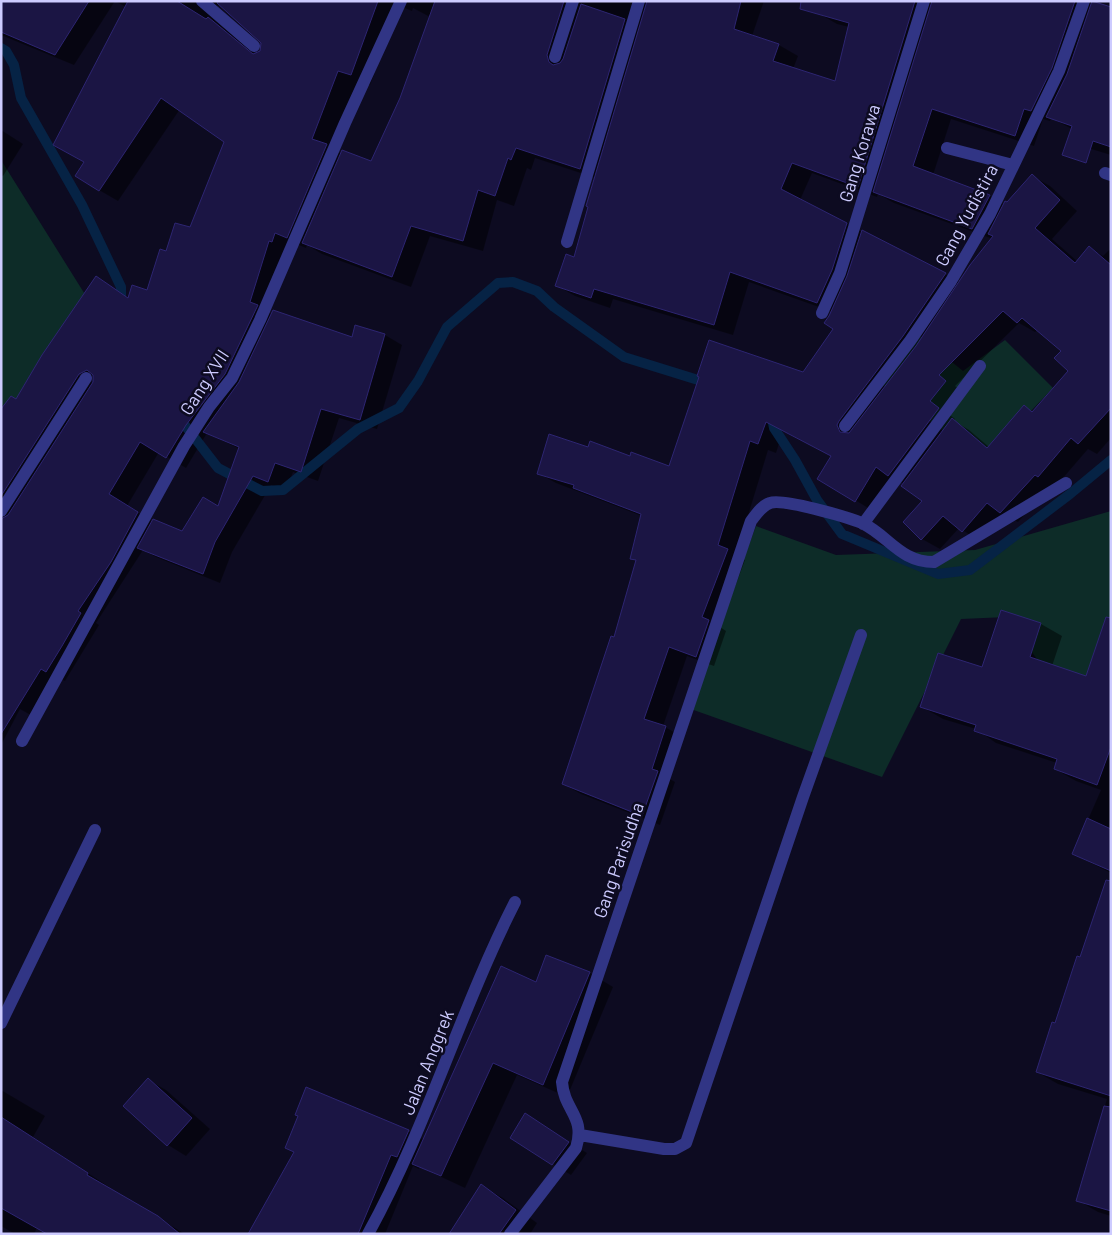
<svg xmlns="http://www.w3.org/2000/svg" width="1112" height="1235" font-family="Barlow,sans-serif">
  <style>
    .green { fill: #0d2c28 }
    .shadow { fill: #0007; fill-rule: evenodd }
    .lines { fill: none; stroke-linecap: round; stroke-linejoin: round }
    .stream { stroke: #062345; stroke-width: 10 }
    .building { fill: #1b1544; stroke: #2d2572 }
    .lane { stroke: #313585; stroke-width: 12 }
    .street { stroke: #313585; stroke-width: 12 }
    .labels { text-anchor: middle; dominant-baseline: central; stroke-width: 5; stroke-linejoin: round; paint-order: stroke }
    .street-label { font-size: 18px; fill: #cdcbff; stroke: #0d0b21 }
  </style>
  <rect width="100%" height="100%" fill="#0d0b21"/>
  <path class="green" d="M1,160l100,160 -100,118z
    M916,333l47,38 42,-31 48,48 -70,73 -103,-78z
    M1111,511v174l-62,-9 -42,-59 -46,2 -79,158 -194,-69 68,-182 80,29 139,-5z"/>
  <path class="shadow" d="M1,1h114l-41,64 -73,-30z
    M115,1h649l-12,35 27,9 19,11 -5,13 43,13 13,-55 -12,-3 -19,-11 3,-12h271l19,8v146l-23,-7 -16,-19 -21,-11 -1,3 -7,-2 -9,27 -83,-27 -18,56 57,21 15,9 27,-29 18,10 27,25 -25,28 26,23 11,-14 14,8 6,-6 2,1v187l-14,16 -9,-5 -32,37 -3,-2 -35,38 -15,-8 -23,27 -21,-13 -19,21 -18,-10 -17,-17 19,-21 -20,-17 -11,-7 -20,34 -54,-33 13,-22 -49,-25 -7,22 -8,-3 -32,105 9,5 -25,67 6,4 -12,35 -27,-10 -24,70 20,11 -13,42 5,3 -15,43 -79,-31 -18,-10 52,-145 22,-78 -5,-3 10,-42 -86,-33 -18,-10 51,-25 80,20 135,-95 31,-44 -2,-17 -84,-30 -16,53 -120,-36 -3,9 -35,-12 -19,-11 18,-27 22,-80 -61,-20 -4,12 -4,-2 -13,38 -17,-6 -14,51 -53,-15 -19,51 -89,-33 -15,-9 -1,3 -12,-5 -25,70 84,25 3,-11 29,8 17,10 -25,84 -38,-11 -21,63 -25,-9 -7,19 -15,-6 -39,67 -12,31 -64,-26 -13,-7 -47,73 3,2 -34,56 -4,-2 -25,39 -16,-9 -19,36v-341l4,2 11,-5 80,-123 33,20 19,-6 19,-40 23,-23 35,-88 -45,-32 -62,92 -19,-11 -13,-28 40,-155zM220,5l40,34 3,8 -2,6 -5,1 -40,-34 -2,-13zM400,6l12,5 1,-3 17,9 -29,81 -29,65 -30,-9 -11,-6 27,-67 12,4zM812,173l65,24 1,-3 16,9 99,36 -33,43 -160,-82zM1019,323l16,9 3,-2 25,20 7,21 -37,41 -9,-5 -35,40 -20,-17 -15,-9 1,-2 -9,-7 16,-20 -7,-6zM74,369l20,12v3l-21,-12zM207,433l33,16 -21,59 -36,25 -30,-11 -26,-16 32,-54 27,16z
    M1,130l22,14 -20,32 -2,-1z
    M1002,611l39,13 21,12 -10,30 35,12 24,-13v208l-38,-19 28,-64 -25,-9 -21,-12 2,-6 -61,-20 -20,-14 -33,-10 -21,-12 61,-38z
    M1111,924v292l-13,-4 -21,-12 30,-101 -49,-15 -21,-12 44,-113z
    M547,957l43,16 23,14 -46,110 -50,-22 -52,113 -45,-21 -1,2 -6,-3 -28,68h-136l159,-103 16,9 113,-156z
    M148,1080l18,10 44,39 -24,27 -18,-11z
    M1,1090l44,26 -12,21 76,50 -1,1 77,46h-137l-11,-6 -3,6h-19l-14,-8z
    M544,1126l43,27 -16,22 -60,-37z
    M481,1186l22,12 34,25 -7,11h-79z"/>
  <g class="lines">
    <path class="stream" d="M1,48l5,3 8,14 7,33 61,107 39,82v12l-3,7
      M771,413l3,15 21,32 22,40 25,34 96,40 32,-4 100,-76 41,-34
      M177,415l41,53 44,23 21,-1 75,-61 41,-21 19,-27 29,-54 51,-44 15,-1 24,9 17,16 70,50 87,27"/>
  </g>
  <path class="building" d="M1,1h88l-34,54 -54,-23z
    M128,1h49l29,18 2,-2 45,37 7,-3 1,-8 -44,-40 1,-2h160l-27,74 -13,-4 -26,68 15,5 -40,94 -12,-5 -3,9 -3,-1 -19,61 8,3 -33,69 -39,51 -20,33 -26,-16 -31,52 29,18 -27,50 -33,49 3,2 -19,33 -16,26 -5,-3 -40,65v-215l7,-4 85,-133v-7l-6,-5 -8,4 -78,122v-87l10,-13 5,3 26,-44 54,-79 32,22 4,-13 15,5 13,-41 6,2 9,-28 15,4 34,-85 -63,-44 -62,93 -24,-15 9,-14 -31,-17z
    M435,1h129l-17,54 2,7 4,3 7,-2 3,-4 18,-55 44,15 -45,150 -64,-21 -5,12 -3,-2 -13,38 -17,-6 -15,51 -52,-15 -19,51 -90,-34 40,-93 29,11 29,-63z
    M647,1h94l-7,28 45,15 -6,17 62,20 14,-58 -49,-14 1,-8h114l-57,186 -66,-24 -11,26 66,34 -15,47 -15,33 -87,-31 -16,53 -120,-36 -3,9 -36,-12 11,-32 8,3 14,-50 -2,-1z
    M932,1h143l-23,67 -21,43 -7,-2 -9,27 -83,-27 -19,57 77,29 -18,34 -99,-37z
    M1092,1l19,6v140l-18,-6 -7,22 -24,-8 10,-29 -26,-9 21,-43z
    M1032,174l28,26 -25,28 40,35 14,-17 22,19v143l-33,36 -7,-6 -33,39 -3,-2 -35,38 -13,-10 -25,29 -19,-16 -22,24 -18,-18 19,-21 -21,-15 51,-68 35,30 37,-43 8,7 36,-41 -14,-13 7,-7 -39,-33 -5,5 -14,-12 -64,64 7,6 -16,20 9,7 -51,68 -12,-9 -21,35 -38,-23 14,-23 -65,-34 -8,22 -8,-3 -32,104 10,4 -26,68 7,3 -13,37 -27,-10 -25,72 22,7 -14,43 6,2 -16,45 -80,-32 49,-148 3,1 22,-77 -6,-1 11,-45 -68,-26 1,-3 -37,-11 12,-40 39,13 2,-6 40,15 1,-4 38,14 30,-89 -2,-1 12,-36 94,32 30,-43 -9,-6 5,-7 18,-40 15,-46 84,43 -43,63 -64,85 -2,4 3,7 9,1 67,-87 54,-81 23,-29 -5,-2 17,-33 2,1z
    M273,310l79,27 3,-12 30,9 -25,86 -39,-11 -20,63 -26,-9 -7,19 -15,-6 -38,66 -12,32 -66,-26 16,-29 29,12 21,-34 15,9 21,-59 -36,-15 36,-50z
    M1001,610l40,13 -11,34 56,19 20,-59 5,1v129l-14,38 -43,-16 3,-10 -83,-28 2,-6 -56,-18 18,-54 44,14z
    M1087,818l24,11v42l-39,-17z
    M1106,880l5,1v215l-75,-24 16,-50 3,1 22,-67 3,1z
    M546,955l44,17 -47,113 -50,-22 -52,113 -29,-12 89,-198 35,16z
    M148,1078l44,40 -25,28 -44,-40z
    M306,1087l103,43 -12,27 -6,-2 -33,79h-110l46,-82 -9,-4 13,-32 -3,-1z
    M1104,1106l7,1v104l-35,-10z
    M525,1113l44,29 -17,23 -42,-27z
    M1,1117l87,56 -1,2 71,41 22,18h-133l-46,-26z
    M481,1184l35,26 -17,24h-50z"/>
  <g class="lines">
    <path class="lane" d="M1,1023l94,-193"/>
    <path class="street" d="M202,1l52,45
      M555,57l18,-56
      M947,148l66,17
      M1105,173l6,2
      M567,242l72,-241
      M822,313l18,-40 84,-272
      M845,426l65,-85 41,-60 39,-67 69,-143 25,-70
      M1,511l85,-133
      M863,524l117,-158
      M22,741l162,-295 25,-39 23,-29 28,-58 85,-197 56,-122
      M580,1135l84,14h11l11,-6 117,-346 58,-162
      M368,1234c59,-107 92,-224 147,-332
      M510,1234l66,-86c10,-32 -12,-37 -14,-66l189,-561c5,-6 10,-15 19,-18 12,-5 77,14 92,20 27,13 38,39 72,39l132,-79"/>
  </g>
  <g class="labels">
    <g class="street-label">
      <text transform="translate(859 153) rotate(-73)">Gang Korawa</text>
      <text transform="translate(966 215) rotate(-62)">Gang Yudistira</text>
      <text transform="translate(204 382) rotate(-57)">Gang XVII</text>
      <text transform="translate(618 860) rotate(-71)">Gang Parisudha</text>
      <text transform="translate(427 1062) rotate(-68)">Jalan Anggrek</text>
    </g>
  </g>
  <rect width="1112" height="1235" fill="none" stroke="#cdcbff" stroke-width="5"/>
</svg>
